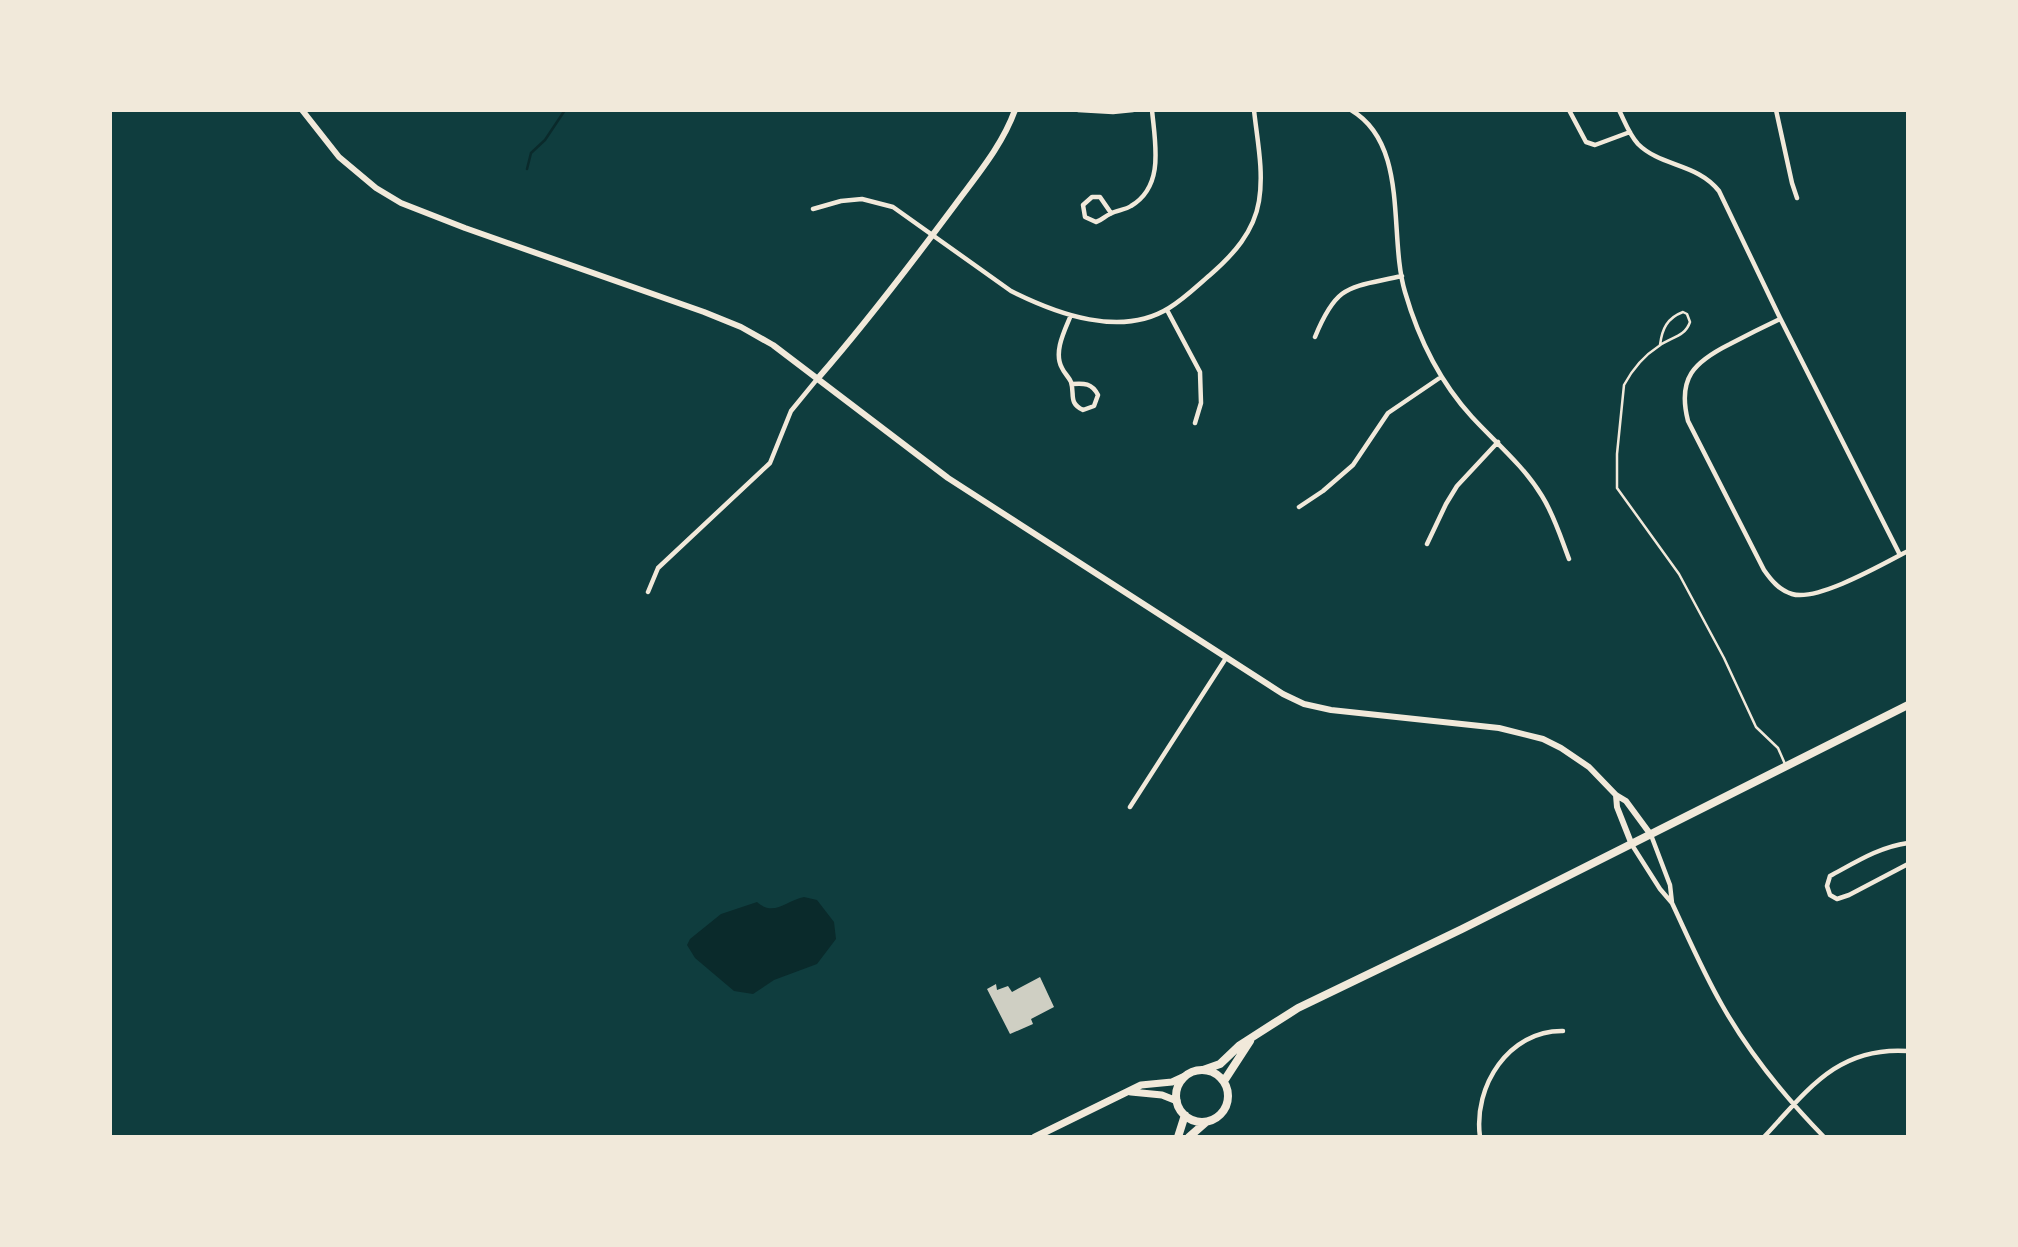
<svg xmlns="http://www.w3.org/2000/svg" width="2018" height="1247" font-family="'DejaVu Sans',sans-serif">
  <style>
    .water { fill: #0a2a2b }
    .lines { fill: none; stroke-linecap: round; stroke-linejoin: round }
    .stream { stroke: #0a2a2b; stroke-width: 2.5 }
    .building { fill: #cfcfc3 }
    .service { stroke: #f1e9da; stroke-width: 2.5 }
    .minor { stroke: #f1e9da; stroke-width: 4.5 }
    .tertiary { stroke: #f1e9da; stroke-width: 6 }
    .secondary { stroke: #f1e9da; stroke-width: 7 }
    .primary { stroke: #f1e9da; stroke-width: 8 }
  </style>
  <rect width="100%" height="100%" fill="#0f3d3e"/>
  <path class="water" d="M804,897l13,3 17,22 2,17 -19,25 -43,16 -21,14 -19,-3 -39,-33 -8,-13 3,-6 31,-25 36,-12c17,15 28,-1 47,-5z"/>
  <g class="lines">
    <path class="stream" d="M527,169l4,-16 14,-13 20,-30"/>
  </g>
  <path class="building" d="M1040,977l14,30 -23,12 2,5 -23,10 -23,-45 9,-5 1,6 11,-4 4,6z"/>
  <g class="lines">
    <path class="service" d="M1660,345c2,-16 7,-27 23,-33l4,2 3,8c-5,15 -19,15 -31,24 -14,9 -27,24 -35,39l-7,69v34l62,86 45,84 32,69 22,21 7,16"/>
    <path class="minor" d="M1078,110l35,2 20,-2
      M1351,110c59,35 37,125 54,182 13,45 35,90 67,125 24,26 51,48 70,79 12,19 19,42 27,63
      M1569,110l17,32 9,3 35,-13
      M1619,110c6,12 10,24 19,34 23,23 59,19 81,47l61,127 120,237
      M1776,110l16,73 5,15
      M813,209l28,-8 21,-2 31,8 118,84c46,23 110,47 158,17 15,-9 28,-22 41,-33 23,-20 44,-43 49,-74 5,-30 -2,-62 -5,-91
      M1111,213l-11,-16h-8l-9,8 2,12 11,5c6,-2 9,-6 14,-8 7,-4 15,-4 21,-8 34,-20 24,-63 21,-96
      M1167,310l33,62 1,31 -6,20
      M1071,315c-6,15 -18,37 -9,53 2,5 7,9 9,14 4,12 -3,21 12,28l11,-4 4,-11c-6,-12 -14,-12 -26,-11
      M1780,319c-17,8 -33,16 -50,25 -36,18 -53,34 -42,77l76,149c7,10 15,20 28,24 25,8 91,-30 116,-43
      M1315,337c22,-54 34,-49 87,-61
      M1299,507l24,-16 30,-26 35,-52 53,-36
      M1427,544l19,-40 11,-18 41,-44
      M648,592l10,-24 112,-105 21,-52 27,-33
      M1130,807l96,-149
      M1908,843c-29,4 -52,19 -78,33l-3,10 3,9 7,4 12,-4 59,-31
      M1632,845l28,44 12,14 -2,-18 -19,-50
      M1672,903c16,34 31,69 50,102 27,48 63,92 102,132
      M1480,1137c-7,-51 29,-107 83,-106
      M1764,1137c43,-46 73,-91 144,-86"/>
    <path class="tertiary" d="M302,110l37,47 37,31 25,15 64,25 239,84 37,15 32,18 175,133 335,216 21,10 27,6 168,18 44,11 18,9 28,19 27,28 10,6 25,34
      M819,377c48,-55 92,-113 136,-172 22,-30 47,-59 60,-95
      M1616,795l1,12 15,38"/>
    <path class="secondary" d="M1131,1092l31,3 15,6
      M1035,1137l106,-52 31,-3 13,-6"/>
    <path class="primary" d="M1203,1070l17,-6 20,-19 58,-37 164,-79 446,-224
      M1176 1096a26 26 0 1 1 52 0a26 26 0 1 1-52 0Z
      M1224,1081l26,-40
      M1178,1137l7,-22
      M1189,1137l16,-14"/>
  </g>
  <rect width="2018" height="1247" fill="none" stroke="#f1e9da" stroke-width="224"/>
</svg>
